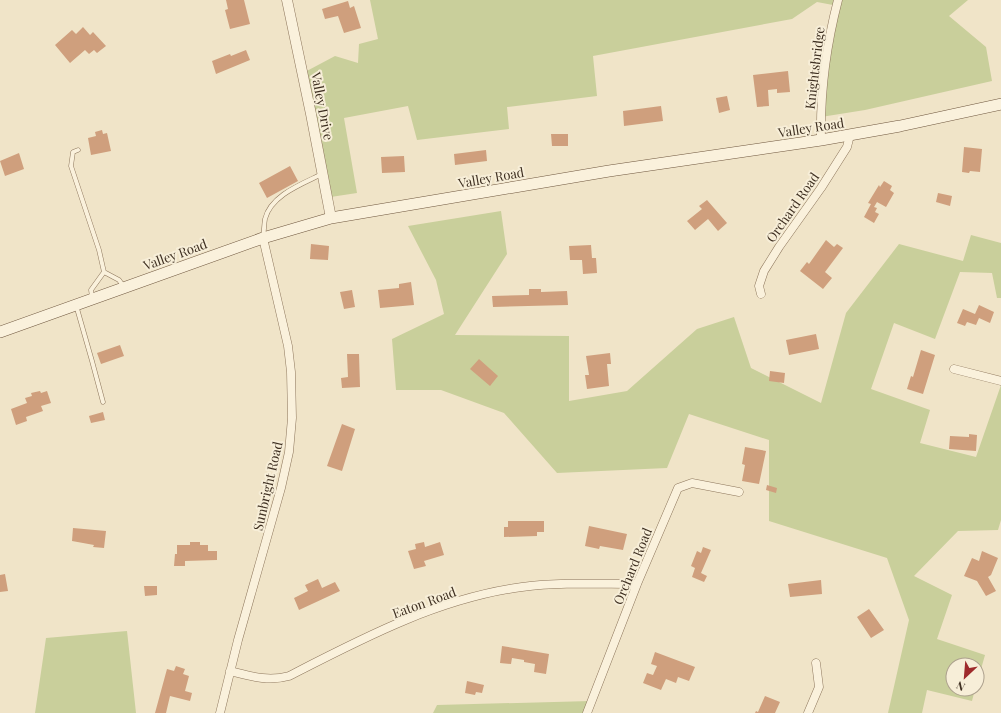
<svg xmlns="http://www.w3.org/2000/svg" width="1001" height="713" font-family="'Playfair Display',serif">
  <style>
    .green { fill: #c9cf9b }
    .building { fill: #cf9f7d }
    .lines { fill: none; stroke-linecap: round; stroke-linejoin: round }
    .service-casing { stroke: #8d765c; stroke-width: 5 }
    .minor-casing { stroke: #8d765c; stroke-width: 9 }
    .tertiary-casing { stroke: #8d765c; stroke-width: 11 }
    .secondary-casing { stroke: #6f573f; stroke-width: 12 }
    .service { stroke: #faf1dc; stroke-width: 4 }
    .minor { stroke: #faf1dc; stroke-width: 8 }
    .tertiary { stroke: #faf1dc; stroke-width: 10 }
    .secondary { stroke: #faf1dc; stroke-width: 11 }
    .labels { text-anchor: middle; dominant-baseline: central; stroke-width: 4; stroke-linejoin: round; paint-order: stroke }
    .street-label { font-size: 13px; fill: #3d2e20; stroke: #f7eed8 }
  </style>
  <rect width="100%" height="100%" fill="#f0e4c8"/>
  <path class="green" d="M370,0h598l-19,16 37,31 6,34 -127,29 -44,7 12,-112 -16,-3 -25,17 -199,37 4,40 -90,11 2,22 -92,11 -9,-34 -64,12 13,75 -33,5 -21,-125 32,-17 23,7 1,-19 19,-5z
    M501,211l6,43 -52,81 114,1v65l58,-10 70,-62 37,-12 17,51 70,35 25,-90 53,-69 64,17 8,-26 30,8v55h-4l-5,-25 -32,-1 -25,67 -41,-16 -23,66 59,21 -10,33 56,14 25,-72v135l-3,10 -40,1 -44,45 38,19 -15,44 48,16 -8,28v-18h-24v24h22l-3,12 -45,-11 -5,23h-34l21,-93 -22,-62 -118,-37v-81l-80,-26 -22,54 -110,5 -53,-60 -63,-23h-45l-4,-51 52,-25 -8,-34 -28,-54z
    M127,631l9,82h-101l11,-75z
    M591,701l-5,12h-153l4,-8z"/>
  <path class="building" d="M226,0h18l6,24 -20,5 -5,-19 3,-1z
    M348,1l2,7 4,-2 7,22 -17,5 -6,-17 -13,3 -3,-10z
    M83,27l7,8 3,-3 13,14 -9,7 -3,-3 -5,4 -4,-4 -15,13 -15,-18 17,-15 4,4z
    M246,50l4,10 -34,14 -4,-13 18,-7 1,2z
    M788,71l2,21 -13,1v-4l-9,1 1,16 -12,1 -4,-32z
    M727,96l3,14 -11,3 -3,-15z
    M661,106l2,15 -39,5 -1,-15z
    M102,130l1,4 4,-1 4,18 -20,4 -3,-17 8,-2 -1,-4z
    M551,134h17v12h-16z
    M964,147l18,2 -2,23 -10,-1 -1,2 -7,-1z
    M486,150l1,11 -32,4 -1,-11z
    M19,153l5,16 -19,7 -5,-15z
    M404,156l1,16 -23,1 -1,-16z
    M290,166l8,15 -31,17 -8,-15z
    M884,181l8,5 -2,4 4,3 -8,14 -9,-5 -3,5 3,1 -2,4 4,2 -5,9 -10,-6 7,-13 -3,-1 11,-18 1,2z
    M938,193l14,3 -2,10 -14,-4z
    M707,200l20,23 -9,8 -10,-12 -13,11 -8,-9 15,-12 -3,-3z
    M826,240l8,7 3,-3 6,4 -18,24 7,6 -9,11 -23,-18 7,-9 2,2z
    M311,244l18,2 -1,14 -18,-1z
    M591,245l1,13h4l1,15 -14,1 -1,-14h-12l-1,-14z
    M411,282l3,23 -34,3 -2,-18 21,-2v-4z
    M529,289h12v3l26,-1 1,14 -75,2 -1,-11 37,-1z
    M352,290l3,17 -11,2 -4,-17z
    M979,305l15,7 -4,11 -11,-5 -3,7 -9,-3 -2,4 -8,-3 6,-14 12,5z
    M816,334l3,15 -30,6 -3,-15z
    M120,345l4,11 -23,8 -4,-11z
    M921,350l14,5 -12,39 -16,-5 4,-13 2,1z
    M610,353l1,11h-4l2,22 -22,3 -2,-14h4l-3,-19z
    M347,354h12l1,33 -18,1 -1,-10 7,-1z
    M479,359l19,17 -8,10 -20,-17z
    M770,371l15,2 -1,10 -15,-2z
    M40,391l1,2 6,-2 4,12 -10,3 2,5 -17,6 1,4 -11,4 -5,-16 16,-6 -2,-5 7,-2 -1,-3z
    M103,412l2,8 -14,3 -2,-7z
    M342,424l13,5 -13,42 -15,-5z
    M969,434l8,1 -1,16 -27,-2 1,-13 19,1z
    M745,447l21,4 -7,33 -17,-3 3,-16 -3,-1z
    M767,485l10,3 -1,5 -10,-3z
    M508,521h36v11h-7v4l-33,1v-10h4z
    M589,526l38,8 -4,16 -23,-4 -1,3 -14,-3z
    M73,528l33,3 -2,17 -11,-1 1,-2 -22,-4z
    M190,542h10v3h8v6h9v9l-32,1v5h-11l1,-12h2v-9h13z
    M424,542l1,5 15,-5 4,13 -20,6 2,5 -12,3 -6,-18 8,-2 -1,-5z
    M703,547l8,3 -10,23 6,3 -3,6 -12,-5 3,-9 -4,-2 6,-15 4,2z
    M982,551l16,7 -7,17 -3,2 8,14 -10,5 -9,-15 -13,-5 8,-18 7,3z
    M5,574l3,17 -8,1v-17z
    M318,579l4,9 13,-6 5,9 -41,19 -5,-12 14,-7 -3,-6z
    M821,580l1,14 -32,3 -2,-13z
    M144,586h13v9l-12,1z
    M869,609l15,21 -13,8 -14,-21z
    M502,646l47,8 -3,20 -12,-2 1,-8 -11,-2v-2l-12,-2 -1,6 -11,-1z
    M655,652l40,15 -6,14 -11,-4 -2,6 -10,-4 -5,11 -18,-7 4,-10 6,2 4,-9 -6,-2z
    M176,666l9,3 -2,5 6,2 -4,15 7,2 -2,8 -20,-5 -4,17h-11l12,-44 7,2z
    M467,681l17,4 -2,8 -6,-1 -1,3 -10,-2z
    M765,696l15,6 -5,11h-20l1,-2 2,1z"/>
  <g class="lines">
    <g class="service-casing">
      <path id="service" d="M78,150l-5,2 -2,14 28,84 5,22
        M263,237c1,-5 1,-12 2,-18 6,-24 37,-35 57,-45
        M92,297l-1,-7 13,-18 15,8 5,7
        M76,305l16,56 11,41"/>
    </g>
    <g class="minor-casing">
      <path id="minor" d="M821,140c-1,-47 5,-94 17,-140
        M761,294l-2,-8 5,-15 15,-24 42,-59 26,-41 3,-12
        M954,369l47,12
        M230,671c20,5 38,11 59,5 74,-38 150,-78 233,-89 38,-5 77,-3 115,-3
        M220,713l18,-73 43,-152 8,-36 3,-34 -1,-46 -3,-26 -25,-108
        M587,713l50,-129 41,-96 14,-5 47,9
        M808,713l11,-26 -3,-24"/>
    </g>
    <g class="tertiary-casing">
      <path id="tertiary" d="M287,0l24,114 20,104"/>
    </g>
    <g class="secondary-casing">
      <path id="secondary" d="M0,332l263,-94 68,-20 278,-47 212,-31 79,-14 101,-22"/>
    </g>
    <use href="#service" class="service"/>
    <use href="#minor" class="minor"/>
    <use href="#tertiary" class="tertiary"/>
    <use href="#secondary" class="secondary"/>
  </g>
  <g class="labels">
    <g class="street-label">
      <text transform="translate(814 68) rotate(-83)">Knightsbridge</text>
      <text transform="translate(323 106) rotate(79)">Valley Drive</text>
      <text transform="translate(811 127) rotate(-9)">Valley Road</text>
      <text transform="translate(491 177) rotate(-10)">Valley Road</text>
      <text transform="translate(792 207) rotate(-55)">Orchard Road</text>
      <text transform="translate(175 254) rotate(-20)">Valley Road</text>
      <text transform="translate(267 486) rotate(-77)">Sunbright Road</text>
      <text transform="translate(632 566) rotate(-68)">Orchard Road</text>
      <text transform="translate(424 602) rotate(-20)">Eaton Road</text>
    </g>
  </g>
  <g transform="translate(965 677) rotate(206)"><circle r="19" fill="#f7eed8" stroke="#ada18e"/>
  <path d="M0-3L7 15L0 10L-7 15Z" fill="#9e2a2b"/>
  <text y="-6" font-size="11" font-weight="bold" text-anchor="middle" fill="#3d2e20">N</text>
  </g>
</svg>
